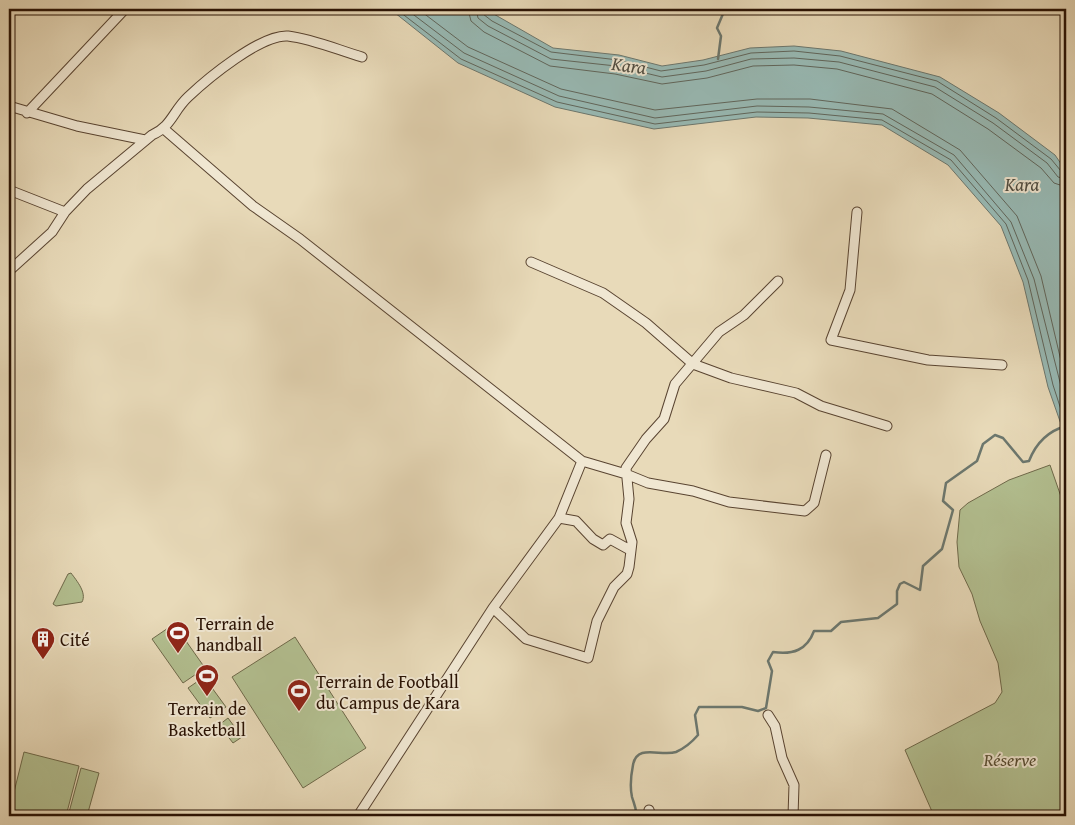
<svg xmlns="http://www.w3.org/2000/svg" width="1075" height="825" font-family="'Gentium Book Plus',serif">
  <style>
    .green { fill: #b3c091; stroke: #6e694a }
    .water { fill: #98bab5; stroke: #6c776e }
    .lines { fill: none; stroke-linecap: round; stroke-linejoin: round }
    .shore { stroke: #60665c; stroke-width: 1 }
    .stream { stroke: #6c776e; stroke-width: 2.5 }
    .street-casing { stroke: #594431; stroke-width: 11 }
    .street { stroke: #f0e7d2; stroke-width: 9 }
    .labels { text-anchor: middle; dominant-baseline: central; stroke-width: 4; stroke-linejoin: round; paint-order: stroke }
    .poi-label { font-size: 18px; fill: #291204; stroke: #f0e7d2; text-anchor: start }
    .park-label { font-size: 18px; font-style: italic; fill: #594f35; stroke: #f0e7d2 }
    .water-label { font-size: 19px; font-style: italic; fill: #504d42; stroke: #f0e7d2 }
  </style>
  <rect width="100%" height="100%" fill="#e8dab9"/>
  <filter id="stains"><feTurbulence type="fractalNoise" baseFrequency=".004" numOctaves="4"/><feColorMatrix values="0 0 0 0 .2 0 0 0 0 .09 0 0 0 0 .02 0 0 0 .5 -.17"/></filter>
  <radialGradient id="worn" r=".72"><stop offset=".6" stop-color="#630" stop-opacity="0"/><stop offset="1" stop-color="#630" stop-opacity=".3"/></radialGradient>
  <path class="green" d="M1050,465l16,46v305h-132l-29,-66 90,-47 7,-11 -4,-29 -18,-42 -8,-27 -13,-27 -2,-25 3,-32 8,-7 41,-23z
    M71,573c6,8 16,20 11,29l-26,4 -3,-2 15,-30z
    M174,624l31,44 -22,15 -31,-44z
    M295,637l71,111 -63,40 -71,-111z
    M204,677l22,30 -16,11 -22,-30z
    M228,718l14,19 -9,6 -14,-18z
    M24,752l55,14 -13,50h-40l-17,-4z
    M81,768l18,5 -12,43h-19z"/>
  <path class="water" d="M390,9h95l68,39 66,7 43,11 41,-6 47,-12 44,-2 47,5 99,26 59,36 56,42 11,16v280l-4,-24 -14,-40 -25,-105 -22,-56 -53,-61 -66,-40 -74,-7 -52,-1 -102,12 -99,-22 -97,-44z"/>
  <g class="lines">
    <path class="shore" d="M396,9l65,50 96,43 98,22 102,-12 52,1 73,7 69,40 55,64 22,56 25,105 13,40
      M406,9l58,44 95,43 96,22 102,-12 52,1 74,7 71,41 57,67 23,57 32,127
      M418,9l50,38 93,42 94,21 102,-11h53l82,10 68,41 57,66 24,60 25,106
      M468,9l3,12 13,11 66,34 65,8 47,10 45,-6 46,-12 41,-1 43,4 95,25 56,35 53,39 13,15 12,4
      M476,9l2,9 10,8 63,33 65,7 46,11 44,-6 45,-12 43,-1 45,4 96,25 58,36 54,40 11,14 8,2
      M482,9l1,5 9,7 59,31 67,8 43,11 43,-6 47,-12 43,-2 46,5 97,25 59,37 55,41 10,12 5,2"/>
    <path class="stream" d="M718,59l3,-23 -4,-8 8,-19
      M636,816c1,-7 -2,-12 -4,-19 -2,-9 -1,-22 1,-32 4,-22 28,-8 43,-13 9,-4 16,-10 22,-17l-3,-20 4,-8h43l16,4 8,-3 6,-37 -4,-10 5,-9c20,3 34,-2 41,-21h17l10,-9 37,-4 19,-14v-13l3,-7 4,-2 16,8 3,-24 19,-17 11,-39 -10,-9 3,-18 31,-22 6,-17 12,-9 8,3 20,24 6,-1c7,-18 19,-30 37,-35"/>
    <g class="street-casing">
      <path id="street" d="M9,106l68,20 68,14
        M27,113l98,-104
        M164,129l89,77 47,33 282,222 -23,57 -66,90 -135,208
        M9,190l56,22
        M857,212l-7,78 -19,50 97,20 74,5
        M531,262l72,31 43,30 47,41 38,14 65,15 25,13 66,20
        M9,271l43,-39 13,-20 22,-23 65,-54c20,-9 21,-24 36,-38 19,-18 73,-63 100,-61 25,3 50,14 74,21
        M582,461l44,13 22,9 45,8 36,11 76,9 9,-8 12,-48
        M559,518l17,3 17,18 10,6 7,-6 20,11
        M493,608l33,31 62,19 9,-37 17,-34 13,-13 2,-7 3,-25 -6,-19 3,-24 -3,-31 20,-29 18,-20 11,-35 44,-52 25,-17 34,-34
        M768,715l7,11 7,32 12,27 -1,31
        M649,810l2,6"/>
    </g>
    <use href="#street" class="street"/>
  </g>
  <defs>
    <g id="stadium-pin" transform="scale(1.25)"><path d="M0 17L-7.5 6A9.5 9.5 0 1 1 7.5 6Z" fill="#8f2418" stroke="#f0e7d2"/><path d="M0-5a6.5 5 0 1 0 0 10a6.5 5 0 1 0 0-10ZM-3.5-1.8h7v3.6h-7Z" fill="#fff"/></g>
    <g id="building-pin" transform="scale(1.25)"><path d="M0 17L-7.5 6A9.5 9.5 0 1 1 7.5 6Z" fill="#8f2418" stroke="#f0e7d2"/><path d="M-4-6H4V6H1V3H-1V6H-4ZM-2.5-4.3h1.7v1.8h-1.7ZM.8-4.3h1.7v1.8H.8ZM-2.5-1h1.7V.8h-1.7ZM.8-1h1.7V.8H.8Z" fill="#fff"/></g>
  </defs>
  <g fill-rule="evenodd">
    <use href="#stadium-pin" x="178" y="633"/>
    <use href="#building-pin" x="43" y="639"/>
    <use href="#stadium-pin" x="207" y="676"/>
    <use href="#stadium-pin" x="299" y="691"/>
  </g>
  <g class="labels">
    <g class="poi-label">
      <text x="196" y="623">Terrain de<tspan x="196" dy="21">handball</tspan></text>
      <text x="60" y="639">Cité</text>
      <text x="316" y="681">Terrain de Football<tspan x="316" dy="21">du Campus de Kara</tspan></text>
      <text x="207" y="708" text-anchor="middle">Terrain de<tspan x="207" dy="21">Basketball</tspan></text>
    </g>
    <g class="park-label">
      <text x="1010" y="759">Réserve</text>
    </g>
    <g class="water-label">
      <text transform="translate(629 65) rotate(7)">Kara</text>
      <text x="1022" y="184">Kara</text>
    </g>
  </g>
  <rect width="1075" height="825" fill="none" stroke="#e8dab9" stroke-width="30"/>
  <rect x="10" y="10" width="1055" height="805" fill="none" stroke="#291204" stroke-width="2.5"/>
  <rect x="15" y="15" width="1045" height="795" fill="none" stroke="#291204"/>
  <rect width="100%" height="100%" filter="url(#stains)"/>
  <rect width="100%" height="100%" fill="url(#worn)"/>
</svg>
